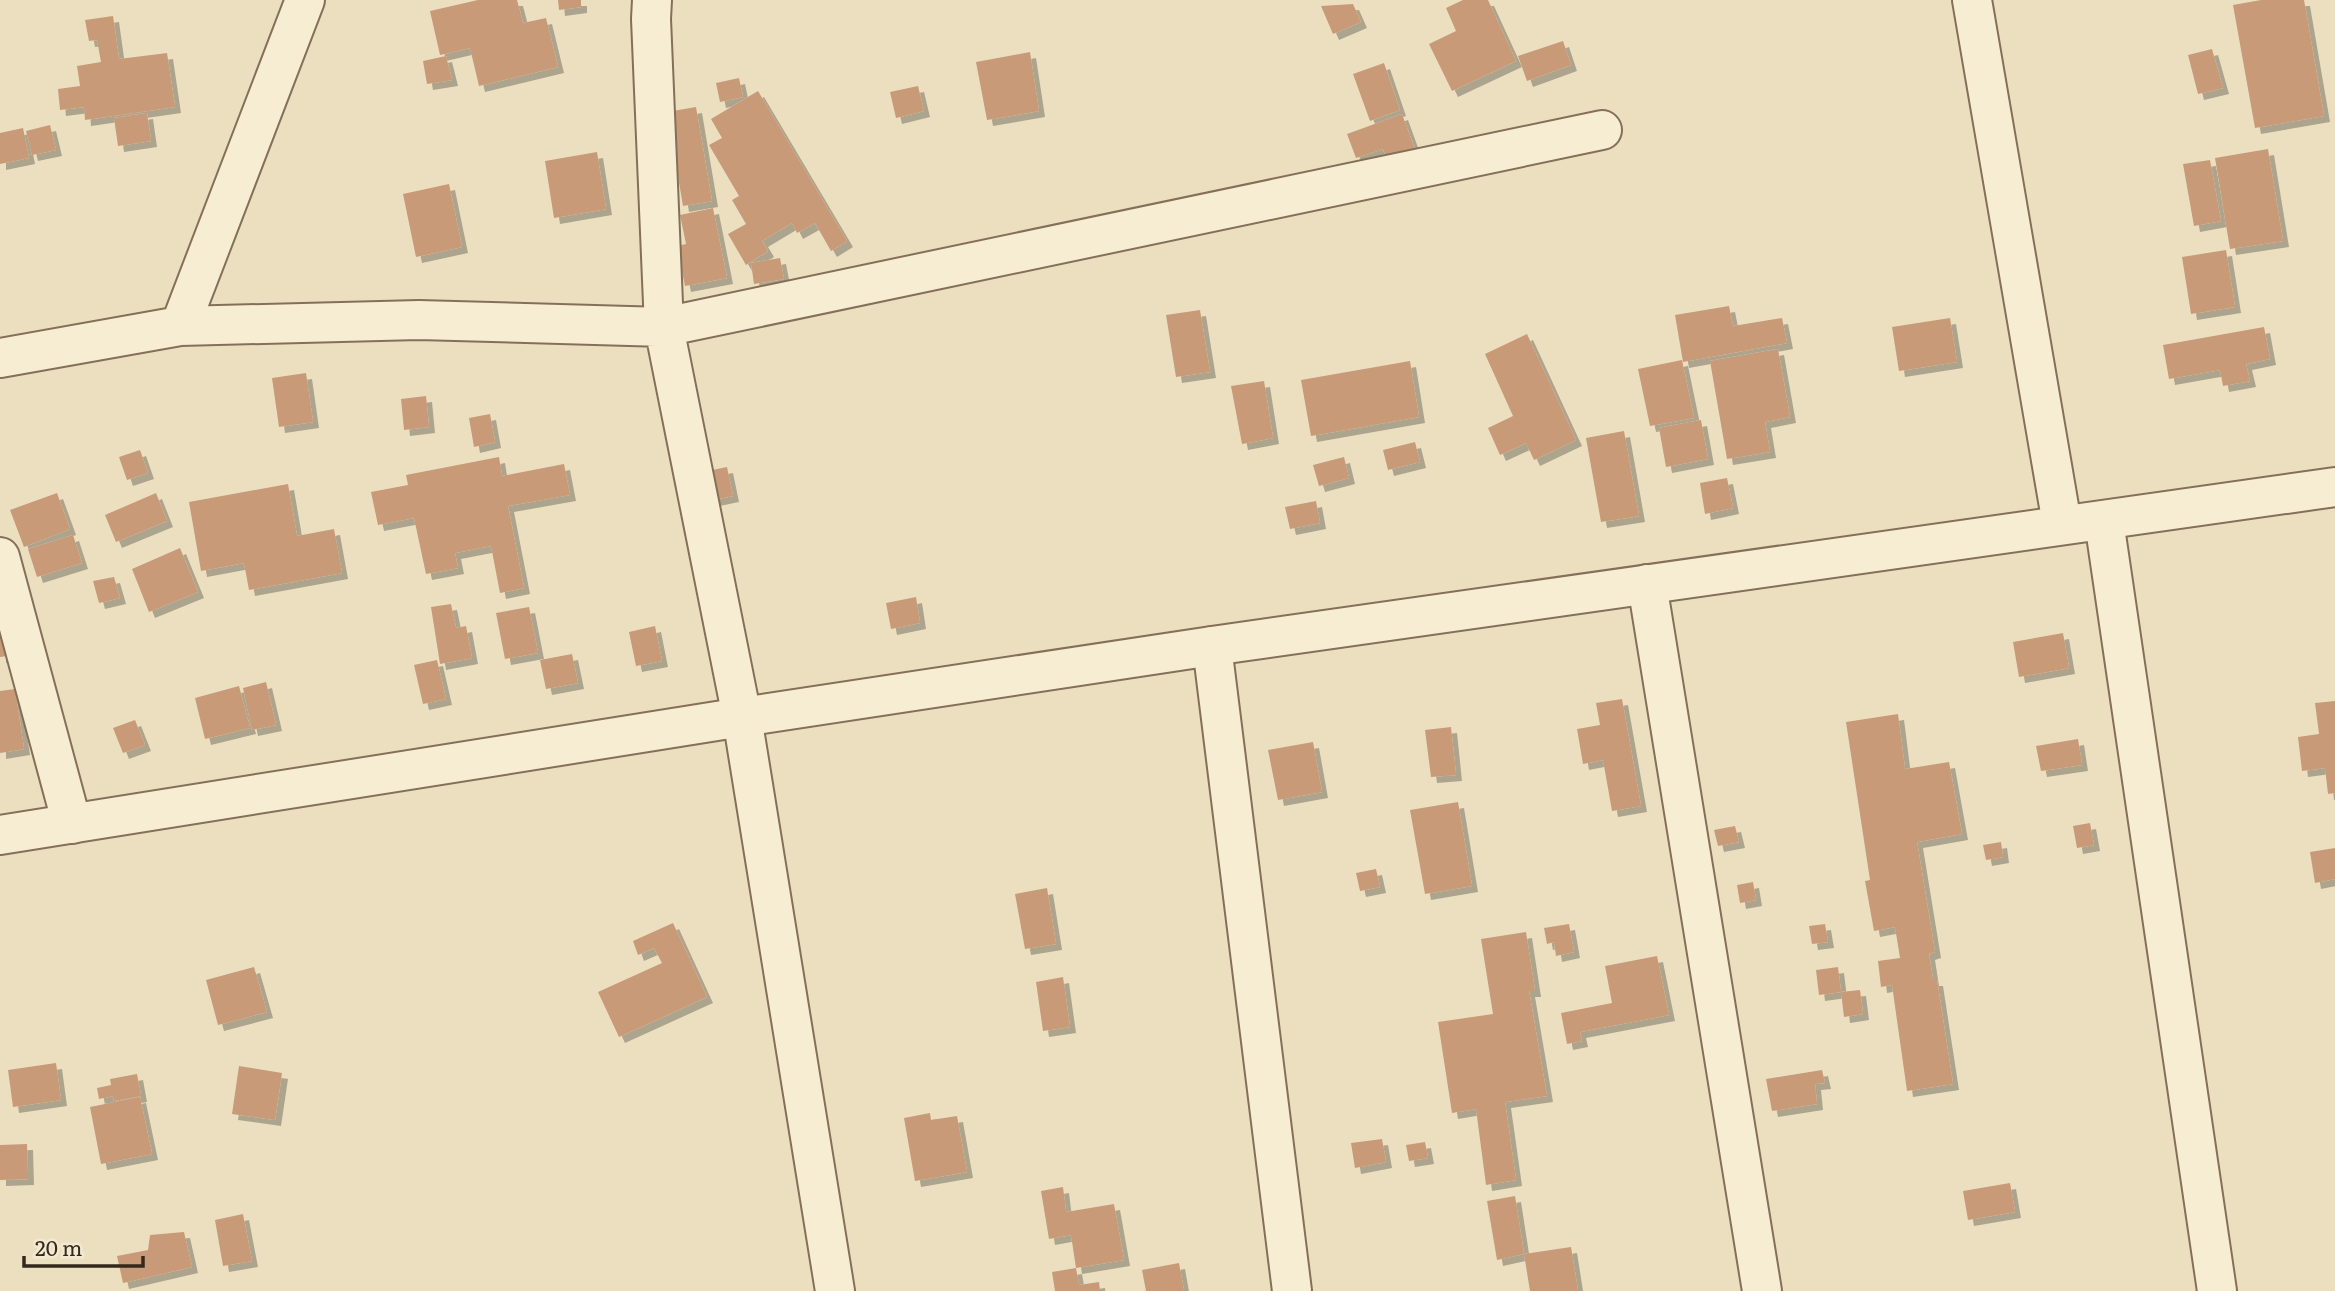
<svg xmlns="http://www.w3.org/2000/svg" width="2335" height="1291" font-family="Literata,serif">
  <style>
    .building { fill: #c89a78; filter: url(#shadow) }
    .lines { fill: none; stroke-linecap: round; stroke-linejoin: round }
    .minor-casing { stroke: #847059; stroke-width: 42 }
    .tertiary-casing { stroke: #847059; stroke-width: 42 }
    .minor { stroke: #f7edd3; stroke-width: 38 }
    .tertiary { stroke: #f7edd3; stroke-width: 38 }
  </style>
  <defs>
    <filter id="shadow"><feDropShadow dx="6" dy="6" stdDeviation="0" flood-color="#0004"/></filter>
  </defs>
  <rect width="100%" height="100%" fill="#ecdfc0"/>
  <path class="building" d="M478,0h39l6,23 23,-5 12,49 -79,19 -9,-38 -30,7 -10,-44z
    M558,0h23v7l-22,3z
    M1463,0h25l28,61 -64,30 -23,-47 27,-13 -10,-23z
    M2261,0h43l20,116 -69,12 -22,-123z
    M1353,4l8,18 -28,12 -12,-28z
    M113,16l6,43 48,-6 8,54 -90,13 -1,-13 -24,3 -2,-21 22,-3 -3,-20 24,-4 -4,-22 -8,1 -4,-21z
    M1563,41l8,24 -44,16 -9,-25z
    M2212,49l11,39 -25,6 -10,-39z
    M1030,52l9,59 -52,9 -11,-58z
    M446,56l6,24 -25,4 -4,-23z
    M1384,63l16,47 -30,11 -17,-47z
    M739,78l4,19 -23,5 -4,-19z
    M918,86l6,25 -28,7 -6,-26z
    M758,91l89,150 -16,10 -16,-28 -18,10 -5,-10 -30,18 6,10 -22,14 -18,-31 18,-10 -14,-24 7,-4 -30,-51 13,-7 -11,-19z
    M696,107l16,94 -29,5 -16,-94z
    M147,113l4,28 -33,5 -4,-28z
    M1402,114l16,44 -28,10 -7,-19 -27,9 -9,-24z
    M50,125l6,25 -24,5 -6,-24z
    M23,128l6,30 -29,6v-31z
    M2268,149l15,92 -53,8 -15,-91z
    M597,152l9,57 -52,9 -9,-57z
    M2210,160l11,61 -27,5 -11,-62z
    M449,184l13,63 -46,10 -13,-63z
    M713,208l14,70 -42,8 -8,-40 9,-2 -6,-29z
    M2226,250l9,57 -44,7 -9,-57z
    M780,258l4,21 -30,5 -3,-21z
    M1729,306l4,20 49,-8 5,25 -104,19 -8,-47z
    M1200,310l10,62 -34,5 -10,-62z
    M1950,318l7,44 -58,9 -7,-44z
    M2264,327l6,32 -24,5 4,17 -27,5 -3,-16 -51,9 -6,-34z
    M1527,334l49,106 -42,20 -8,-17 -26,12 -12,-27 25,-12 -28,-62z
    M1778,349l12,68 -25,5 5,30 -43,7 -17,-98z
    M1682,360l12,58 -44,8 -12,-57z
    M1410,361l9,56 -108,19 -10,-56z
    M306,373l7,49 -34,5 -7,-49z
    M1264,381l9,57 -31,6 -11,-58z
    M426,396l3,31 -25,3 -3,-31z
    M490,414l5,28 -21,5 -5,-29z
    M1701,420l7,39 -42,8 -7,-39z
    M1624,431l15,85 -38,6 -15,-84z
    M1415,442l5,20 -32,8 -5,-20z
    M140,450l8,23 -21,7 -8,-23z
    M499,457l3,19 62,-12 6,31 -62,11 16,82 -24,5 -9,-47 -36,7 3,15 -32,6 -12,-56 -36,7 -7,-33 37,-7 -2,-10z
    M1344,457l5,21 -30,8 -6,-21z
    M727,467l6,29 -29,6 -6,-29z
    M1727,478l6,30 -28,6 -5,-31z
    M288,484l9,52 37,-7 8,44 -93,17 -5,-27 -43,8 -12,-69z
    M57,493l13,36 -46,18 -14,-37z
    M156,493l11,28 -51,21 -11,-27z
    M1316,501l4,22 -30,6 -5,-22z
    M73,535l9,28 -45,14 -9,-28z
    M180,548l18,44 -49,20 -17,-43z
    M114,577l6,21 -21,5 -6,-22z
    M916,597l4,26 -29,6 -5,-26z
    M451,604l5,24 10,-2 6,32 -32,6 -9,-57z
    M529,607l9,46 -33,6 -9,-46z
    M0,618l15,37 -15,2z
    M655,626l7,35 -26,5 -7,-34z
    M2063,633l6,35 -50,9 -6,-35z
    M572,654l6,29 -32,6 -6,-29z
    M437,660l9,39 -23,5 -9,-39z
    M266,682l10,43 -24,5 -9,-42z
    M239,686l11,42 -45,11 -10,-41z
    M15,689l9,60 -24,4v-62z
    M1622,699l19,107 -29,5 -9,-51 -20,4 -6,-35 23,-4 -4,-22z
    M2335,701v92l-7,1 -3,-26 -23,3 -4,-34 21,-3 -4,-31z
    M1898,714l7,55 44,-7 13,72 -45,8 18,110 -6,2 4,26h4l16,104 -46,7 -15,-106 -11,2 -3,-26 22,-3 -5,-31 -21,4 -9,-50 5,-1 -24,-158z
    M135,720l10,25 -22,8 -10,-25z
    M1451,727l5,48 -25,2 -6,-47z
    M2078,739l4,26 -41,6 -5,-25z
    M1313,742l9,50 -44,8 -10,-50z
    M1458,802l14,84 -47,8 -15,-84z
    M2090,823l4,22 -17,3 -4,-22z
    M1735,826l4,16 -21,4 -4,-16z
    M2001,842l2,15 -17,3 -3,-15z
    M2335,848v31l-20,4 -5,-31z
    M1376,869l4,18 -20,4 -4,-18z
    M1753,882l3,18 -16,3 -3,-18z
    M1047,888l9,56 -31,5 -10,-55z
    M673,923l34,74 -88,40 -21,-45 64,-29 -8,-15 -16,7 -5,-14z
    M1569,924l5,28 -18,4 -2,-14 -7,2 -3,-16z
    M1825,924l3,18 -16,2 -3,-18z
    M1526,932l9,59h-6l18,105 -42,6 11,78 -30,5 -10,-76 -24,4 -14,-91 55,-8 -12,-75z
    M1657,956l12,59 -89,17 2,9 -15,3 -6,-31 51,-10 -7,-37z
    M254,967l13,45 -49,13 -12,-45z
    M1838,967l3,25 -22,3 -3,-25z
    M1063,977l7,50 -27,4 -7,-49z
    M1860,990l3,24 -19,3 -3,-25z
    M56,1063l5,37 -48,7 -5,-37z
    M239,1066l43,7 -7,47 -43,-6z
    M1822,1070l3,13 -10,1 2,20 -45,7 -6,-32z
    M137,1074l4,22 -27,5 -1,-5 -14,3 -2,-11 14,-3 -1,-6z
    M140,1097l12,57 -51,10 -11,-57z
    M930,1113l1,7 26,-4 10,56 -52,9 -11,-63z
    M1382,1139l4,23 -31,6 -4,-25z
    M1425,1142l3,16 -19,3 -3,-16z
    M27,1144l1,35 -28,1v-35z
    M2010,1183l5,29 -47,8 -5,-29z
    M1063,1187l3,25 48,-8 10,56 -48,8 -5,-33 -22,4 -8,-48z
    M1515,1196l9,58 -27,6 -10,-59z
    M243,1214l9,47 -29,5 -8,-46z
    M184,1232l8,35 -69,16 -6,-27 31,-6 2,-15z
    M1571,1247l7,44h-48l-6,-37z
    M1179,1263l5,28h-38l-4,-21z
    M1076,1268l3,17 20,-3 1,9h-45l-3,-19z"/>
  <g class="lines">
    <g class="minor-casing">
      <path id="minor" d="M652,0l-1,19 13,308 78,390 93,574
        M1972,0l90,524
        M180,326l125,-326
        M0,358l180,-32 239,-6 245,7 938,-197
        M2104,521l113,770
        M0,557l72,267
        M1647,584l115,707
        M1212,646l80,645"/>
    </g>
    <g class="tertiary-casing">
      <path id="tertiary" d="M0,835l742,-118 470,-71 1123,-159"/>
    </g>
    <use href="#minor" class="minor"/>
    <use href="#tertiary" class="tertiary"/>
  </g>
  <path d="M24 1256v10h119v-10" fill="none" stroke="#34281d" stroke-width="3.5"/>
  <text x="35" y="1256" font-size="21" fill="#34281d" stroke="#f3e9d0" stroke-width="5" paint-order="stroke">20 m</text>
</svg>
